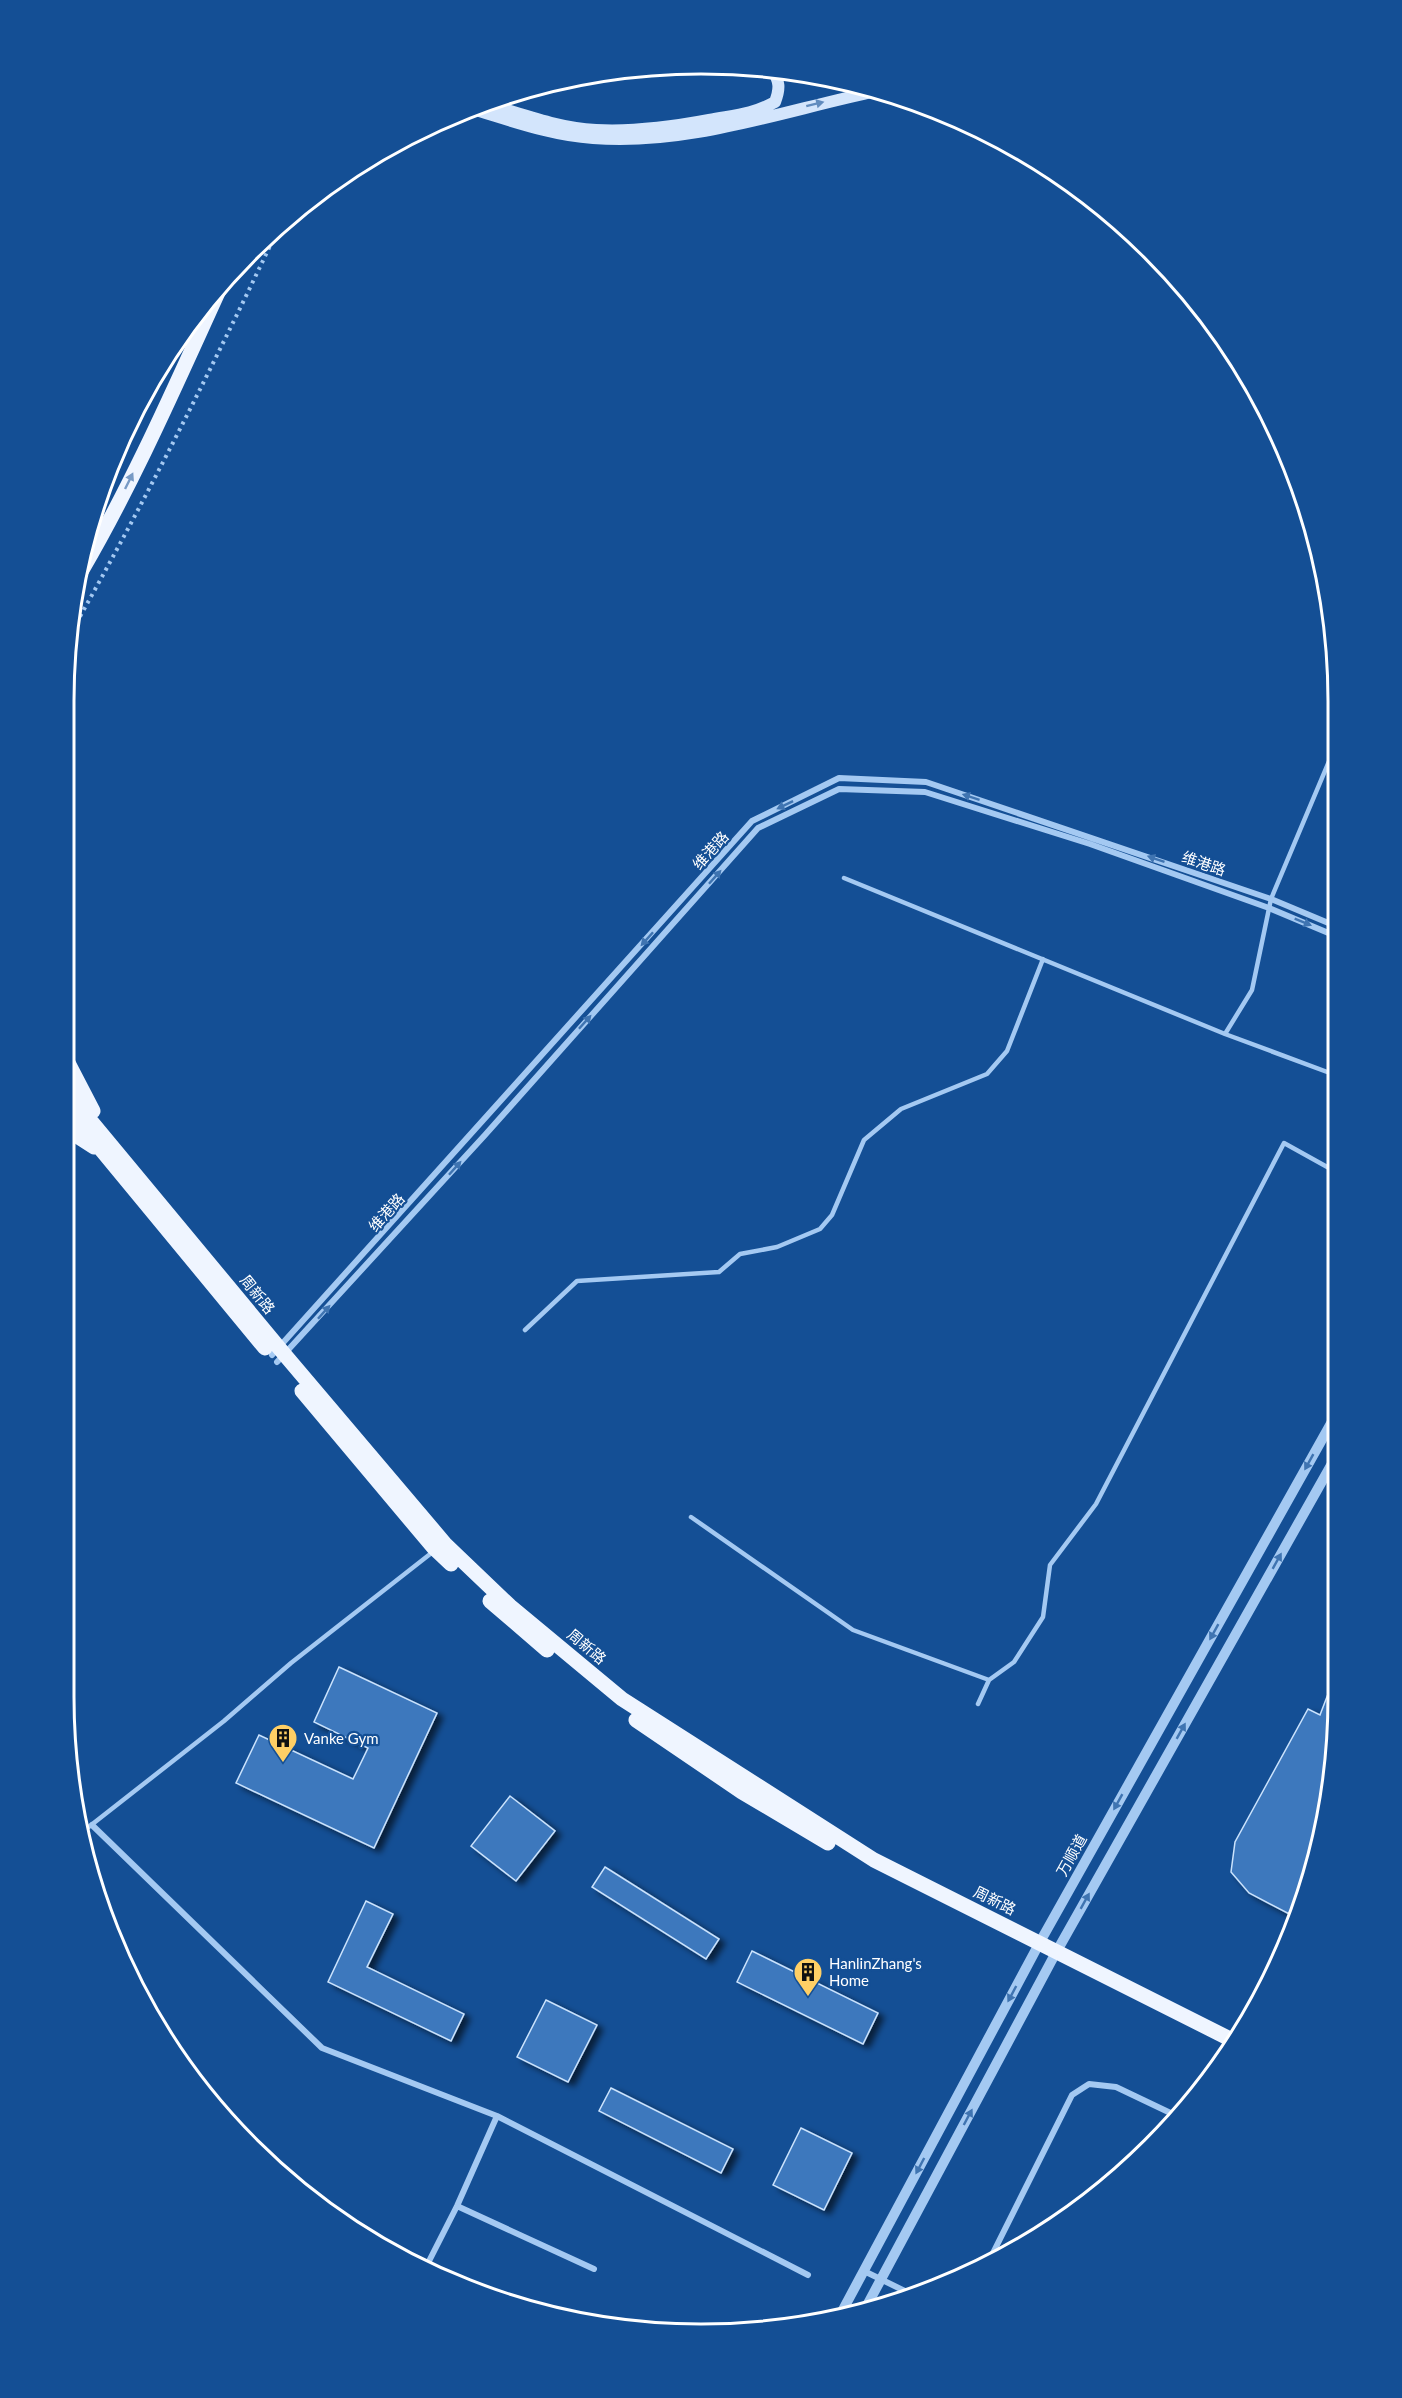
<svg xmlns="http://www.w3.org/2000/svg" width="1402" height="2398" font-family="Lato,'Noto Sans SC',sans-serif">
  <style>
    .building { fill: #3d78bd; stroke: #cbe3fd; stroke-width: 1.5; filter: url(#shadow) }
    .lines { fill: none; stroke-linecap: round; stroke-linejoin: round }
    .path { stroke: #a4c9f2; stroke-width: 4; stroke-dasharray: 3 4.5; stroke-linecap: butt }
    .service { stroke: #a4c9f2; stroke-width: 4.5 }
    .minor { stroke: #a4c9f2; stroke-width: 6 }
    .tertiary { stroke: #a4c9f2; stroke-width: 10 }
    .secondary { stroke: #d3e5fc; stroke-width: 12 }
    .primary { stroke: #eff5ff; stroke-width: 15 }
    .oneway { fill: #608bbe }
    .oneway2 { fill: #779ac5 }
    .oneway3 { fill: #3f74b1 }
    .labels { text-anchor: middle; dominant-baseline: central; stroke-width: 4.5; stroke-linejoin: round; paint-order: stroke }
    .street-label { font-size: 15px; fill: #fff; stroke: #144f95 }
    .poi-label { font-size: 15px; fill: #fff; stroke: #144f95; text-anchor: start }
    .rim { fill: none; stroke: #fff; stroke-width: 3 }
  </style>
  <defs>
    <filter id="shadow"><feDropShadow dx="6" dy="4" stdDeviation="3" flood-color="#0009"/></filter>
  </defs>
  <rect width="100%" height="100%" fill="#144f95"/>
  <path class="building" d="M339,1667l98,46 -63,135 -138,-65 23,-48 94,44 15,-31 -54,-26z
    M1328,1694l10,34v11l-33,163 -8,16 -48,-25 -18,-21 4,-30 73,-133 12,6z
    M510,1796l45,35 -39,50 -45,-35z
    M605,1867l114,72 -13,20 -114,-72z
    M366,1901l27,13 -26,53 97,47 -13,27 -123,-59z
    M752,1951l126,62 -15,31 -126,-62z
    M546,2000l51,25 -29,57 -51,-25z
    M611,2088l122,61 -12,24 -122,-62z
    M801,2128l51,25 -28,57 -51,-25z"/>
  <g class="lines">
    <path class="path" d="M69,636c76,-134 145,-272 211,-411"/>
    <path class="service" d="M1338,740l-67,159 -19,91 -27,44 113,42
      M844,878l381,156
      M525,1330l52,-49 142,-9 21,-18 37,-7 43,-18 12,-14 32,-75 37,-31 86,-35 20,-23 36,-92
      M691,1517l162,113 136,50
      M978,1704l11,-24 25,-18 29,-45 7,-52 46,-61 188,-361 54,30
      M81,1833l143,-112 67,-58 143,-112"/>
    <path class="minor" d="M272,1355l480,-534 87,-43 87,4 345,117 67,28
      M277,1362l208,-227 273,-307 81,-39 86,3 165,52 179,64 69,29
      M92,1825l230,223 175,68 311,159
      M457,2206l137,63
      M989,2261l83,-166 17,-11 27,3 65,31
      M424,2271l33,-65 40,-90
      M864,2271l51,25"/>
    <path class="tertiary" d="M864,2311l189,-353 285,-505
      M838,2319l202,-377 298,-531"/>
    <path class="secondary" d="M484,103c37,11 74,25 112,27 38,2 76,-3 113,-10 26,-5 42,-5 66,-18 5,-13 5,-21 -3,-32
      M469,108c41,12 81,27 124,30 94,8 193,-28 284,-47"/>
    <path class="primary" d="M82,570c53,-91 95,-188 139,-284
      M66,1059l27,52
      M66,1091l219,264 161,190 64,61 112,93 252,161 362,182
      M66,1107l199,241
      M66,1129l28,18
      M302,1391l131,156 18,17
      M490,1601l57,49
      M636,1720l106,72 86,51"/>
  </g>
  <defs><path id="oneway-solid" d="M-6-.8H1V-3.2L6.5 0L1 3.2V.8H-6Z" transform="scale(1.5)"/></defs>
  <use class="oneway" href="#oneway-solid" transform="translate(815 104) rotate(-14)"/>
  <use class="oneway2" href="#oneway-solid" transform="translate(129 481) rotate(-64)"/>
  <g class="oneway3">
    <use href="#oneway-solid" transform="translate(971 797) rotate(-162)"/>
    <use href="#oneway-solid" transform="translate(785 805) rotate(154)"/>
    <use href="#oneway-solid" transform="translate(1156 859) rotate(-161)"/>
    <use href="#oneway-solid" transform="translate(715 877) rotate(-48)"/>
    <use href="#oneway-solid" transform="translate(1303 922) rotate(22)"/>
    <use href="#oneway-solid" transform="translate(647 939) rotate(132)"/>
    <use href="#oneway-solid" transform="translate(585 1022) rotate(-48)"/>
    <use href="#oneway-solid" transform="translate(455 1168) rotate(-48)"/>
    <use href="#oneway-solid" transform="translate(324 1312) rotate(-48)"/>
    <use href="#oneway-solid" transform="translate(1309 1462) rotate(119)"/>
    <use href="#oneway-solid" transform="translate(1277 1561) rotate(-61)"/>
    <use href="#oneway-solid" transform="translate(1214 1632) rotate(119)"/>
    <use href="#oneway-solid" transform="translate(1181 1731) rotate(-61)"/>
    <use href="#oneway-solid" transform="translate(1118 1802) rotate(119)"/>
    <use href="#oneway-solid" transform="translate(1085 1901) rotate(-61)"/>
    <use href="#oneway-solid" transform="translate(1012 1994) rotate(118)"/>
    <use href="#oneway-solid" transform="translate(968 2117) rotate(-62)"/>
    <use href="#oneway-solid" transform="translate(920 2166) rotate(118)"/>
  </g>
  <defs>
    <g id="building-pin" transform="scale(1.5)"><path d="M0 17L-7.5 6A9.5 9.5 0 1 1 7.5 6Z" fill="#ffcf65" stroke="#144f95"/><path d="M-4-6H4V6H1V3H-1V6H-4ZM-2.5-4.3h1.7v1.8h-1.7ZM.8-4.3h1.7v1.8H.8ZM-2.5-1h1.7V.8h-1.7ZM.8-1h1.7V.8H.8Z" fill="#111"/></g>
  </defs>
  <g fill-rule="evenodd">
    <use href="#building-pin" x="283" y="1738"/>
    <use href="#building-pin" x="808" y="1972"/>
  </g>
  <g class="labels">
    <g class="street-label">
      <text transform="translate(710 850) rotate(-48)">维港路</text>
      <text transform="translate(1204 863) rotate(19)">维港路</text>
      <text transform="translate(386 1212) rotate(-48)">维港路</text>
      <text transform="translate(258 1294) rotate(51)">周新路</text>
      <text transform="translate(587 1646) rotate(40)">周新路</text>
      <text transform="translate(1071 1855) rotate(-61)">万顺道</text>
      <text transform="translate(995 1900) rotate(26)">周新路</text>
    </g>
    <g class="poi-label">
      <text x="304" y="1738">Vanke Gym</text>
      <text x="829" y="1963">HanlinZhang's<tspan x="829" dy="17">Home</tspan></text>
    </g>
  </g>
  <path d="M0 0H1402V2398H0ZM701 74H701A627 627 0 0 1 1328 701V1697A627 627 0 0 1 701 2324H701A627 627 0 0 1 74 1697V701A627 627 0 0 1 701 74Z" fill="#144f95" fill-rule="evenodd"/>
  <path class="rim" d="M701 74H701A627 627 0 0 1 1328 701V1697A627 627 0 0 1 701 2324H701A627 627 0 0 1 74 1697V701A627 627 0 0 1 701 74Z"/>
</svg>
